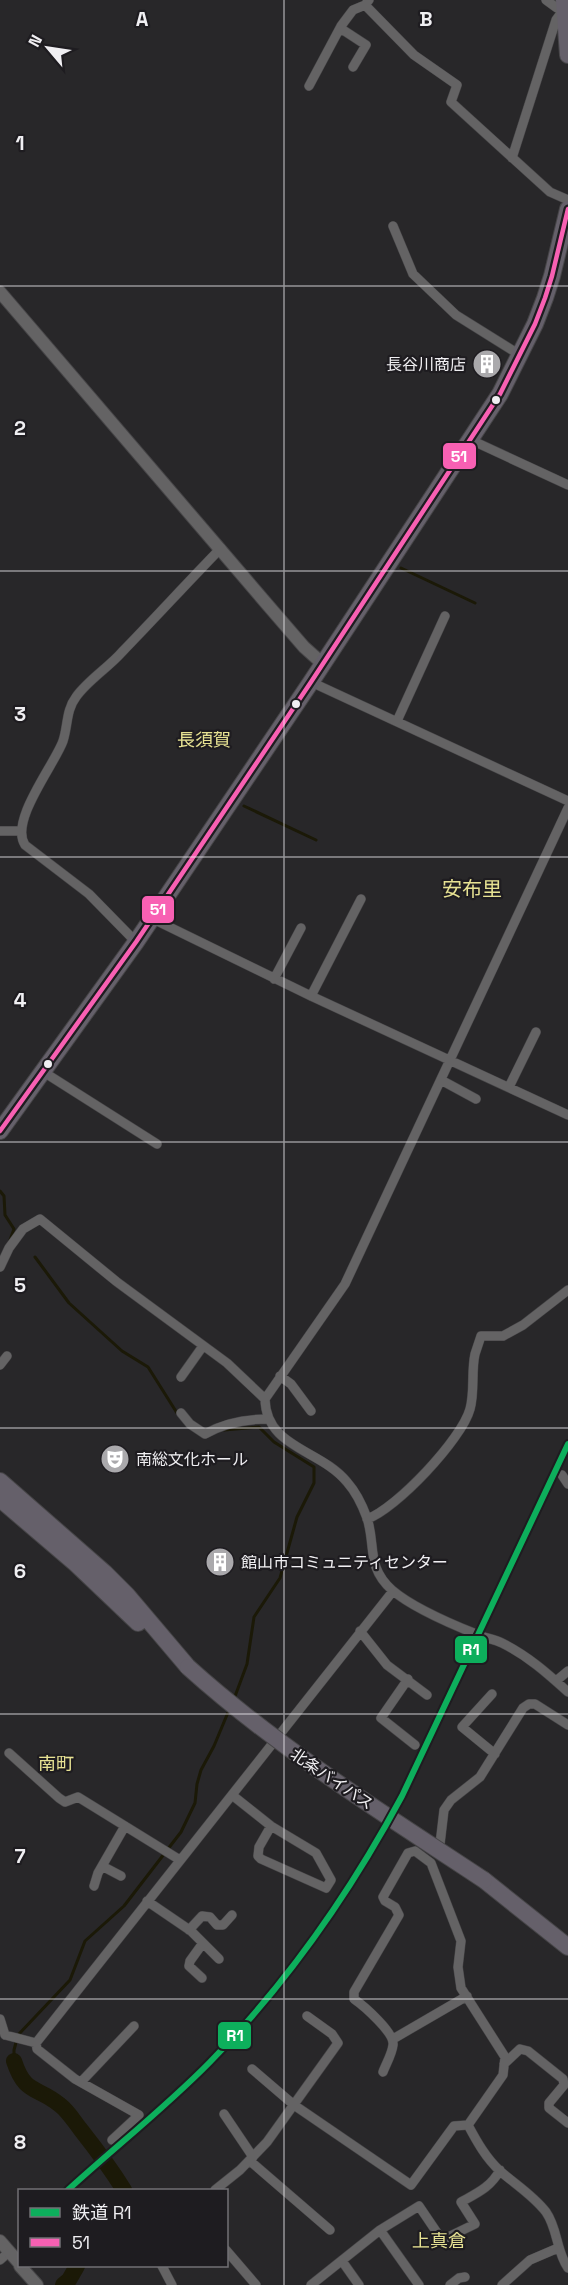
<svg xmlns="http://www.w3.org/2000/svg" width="568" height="2285" font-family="'Space Grotesk','Noto Sans JP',sans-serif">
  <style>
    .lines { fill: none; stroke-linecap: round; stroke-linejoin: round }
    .stream { stroke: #1b1907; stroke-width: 3 }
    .river { stroke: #1b1907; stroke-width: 16 }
    .minor-casing { stroke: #464547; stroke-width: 10 }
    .tertiary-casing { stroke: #464547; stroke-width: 14 }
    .trunk-casing { stroke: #464547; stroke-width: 18 }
    .minor { stroke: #646364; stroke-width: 9 }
    .tertiary { stroke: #646364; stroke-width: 12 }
    .trunk { stroke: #65606a; stroke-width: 16 }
    .trunk-bridge-casing { stroke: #464547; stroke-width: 18; stroke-linecap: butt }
    .trunk-bridge { stroke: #65606a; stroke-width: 16 }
    .bus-1-casing { stroke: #1e1c20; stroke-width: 9 }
    .bus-1 { stroke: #f860b3; stroke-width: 4.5 }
    .rail-1-casing { stroke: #1e1c20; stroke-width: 10 }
    .rail-1 { stroke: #0daf5c; stroke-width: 6 }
    .grid { fill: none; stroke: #f0eff2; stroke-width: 1.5; stroke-opacity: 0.55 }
    .bus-dot { fill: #f0eff2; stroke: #1e1c20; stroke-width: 2 }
    .labels { text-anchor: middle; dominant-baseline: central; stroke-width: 4.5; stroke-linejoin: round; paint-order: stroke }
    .poi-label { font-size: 16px; fill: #f0eff2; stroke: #1e1c20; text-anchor: start }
    .street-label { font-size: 16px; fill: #f0eff2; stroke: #1e1c20 }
    .neighbourhood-label { font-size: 18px; fill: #e7e293; stroke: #1e1c20 }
    .quarter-label { font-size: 20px; fill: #e7e293; stroke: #1e1c20 }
    .grid-label { font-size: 20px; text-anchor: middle; font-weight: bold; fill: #f0eff2; stroke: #1e1c20; stroke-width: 4.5; stroke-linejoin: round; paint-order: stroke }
    .line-badge { stroke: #1e1c20; stroke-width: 2 }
    .badge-label { font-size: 16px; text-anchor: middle; font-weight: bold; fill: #fff }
  </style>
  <rect width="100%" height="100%" fill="#282729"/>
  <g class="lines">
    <path class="stream" d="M401,568l74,35
      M244,806l72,34
      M0,1191l4,5 1,19 9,14 -4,11
      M35,1257l34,46 53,48 26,16 29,46
      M224,1430l35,-3 15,15 40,25v16l-17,34 -17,61 -26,39 -7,47 -13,35
      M14,2061v-11l4,-15 52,-55 15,-39 39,-35 57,-74 14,-29 2,-19 4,-14 13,-24 15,-36"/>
    <path class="river" d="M14,2061c11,34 23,25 46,44 8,6 14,16 21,25 15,19 30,39 43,60
      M63,2285l6,-5 8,-14"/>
    <g class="minor-casing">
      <path id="minor" d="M369,0l-4,5 49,50 43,30 -6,17 99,90 18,8
        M340,28l26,17 -13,22
        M309,86l32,-60 12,-16 12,-5
        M512,158l44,-138 8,-11 -7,-1 -11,-8
        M393,226l20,48 43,41 64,40
        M471,440l97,45
        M311,682l257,119
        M397,721l48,-105
        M568,808l-223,476 -80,115c1,49 55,50 82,83 8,9 16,25 20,36 9,27 -1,49 25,72 21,18 59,34 84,44 9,4 18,5 26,9 26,13 45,30 66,49
        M0,831h21
        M151,918l160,78 257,119
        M136,942l-47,-48 -64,-49c-16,-24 30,-81 38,-104 5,-15 3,-31 13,-44 11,-16 33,-30 46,-45 33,-34 65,-69 99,-104
        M274,979l27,-51
        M311,996l50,-97
        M42,1071l115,73
        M441,1080l35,19
        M509,1087l27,-55
        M0,1267l9,-19 14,-19 17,-10 77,63 110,81 38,36
        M0,1365l7,-9
        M280,1376l11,8 20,27
        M181,1377l22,-31
        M181,1413l9,11 15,10c19,-11 41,-15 63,-15
        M562,1475l6,9
        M367,1519c29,-10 95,-80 103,-110 5,-18 1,-37 5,-55 2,-6 4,-12 6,-18h22l20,-11 45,-35
        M360,1631l27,34 40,30
        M408,1679l-27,39 34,27
        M556,1681l12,-10
        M492,1694l-30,33 33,27
        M9,1753l50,45 6,4 13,-5 102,63
        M232,1795l39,31 45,27 15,27 -5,8 -65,-29 -3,-3 1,-9 12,-21
        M436,1852l4,-8 4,-34 7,-10 29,-23 43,-69 6,-4h6l33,21
        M102,1866l19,10
        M94,1886l4,-13 27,-47
        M147,1901l44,30 28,28
        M189,1930l13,-14 8,1 7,8h6l9,-10
        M202,1978l-13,-12 1,-5 13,-18
        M0,2019l5,16
        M5,2035l31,8
        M393,2039l74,-43
        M36,2043l357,-452
        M36,2043l1,6 38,30 64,36 -27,25
        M504,2064l16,-15 8,2 35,28 1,6 -15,18v5l19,15
        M252,2069l42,36 117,80 43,-59 14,-1
        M383,2072c3,-8 9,-18 10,-27 2,-12 -29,-39 -39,-46v-7l45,-77 -4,-8 -10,-6 -2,-4 25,-44 7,-2 16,12 30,78 -3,26 3,21 44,69 -2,18 -35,50
        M81,2082l53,-56
        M224,2114l29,43
        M468,2125c9,17 18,33 32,46 15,13 34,25 46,41 12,17 10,39 22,56
        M250,2161l80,69
        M215,2190l25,-20 27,-28 71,-99 -6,-9 -25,-18
        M380,2230l39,55
        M226,2250l30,35
        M0,2260l9,-8
        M342,2261l17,24
        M162,2266l10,19
        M311,2285l69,-55 39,-24 23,34 33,-16 -14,-22c16,-9 30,-15 39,-32
        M450,2285l9,-7 6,-1
        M502,2285l28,-25 28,-12"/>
    </g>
    <g class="tertiary-casing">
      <path id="tertiary" d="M0,292l266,311 38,44 19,17
        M0,2241l20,23
        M20,2266l17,19"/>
    </g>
    <g class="trunk-casing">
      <path id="trunk" d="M564,0l4,55
        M0,1131l136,-189 175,-260 189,-288 35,-70 10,-26 7,-22 16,-67
        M0,1481l105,92 22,22 61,72
        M0,1499l76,65 62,59
        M484,1880l84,67"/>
    </g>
    <use href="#minor" class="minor"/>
    <use href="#tertiary" class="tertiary"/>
    <use href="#trunk" class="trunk"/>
    <g class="trunk-bridge-casing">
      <path id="trunk-bridge" d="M188,1667c91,82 195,146 296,213"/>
    </g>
    <use href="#trunk-bridge" class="trunk-bridge"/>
    <g class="bus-1-casing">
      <path id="bus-1" d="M0,1131l136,-189 175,-260 189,-288 35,-70 10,-26 7,-22 16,-67"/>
    </g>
    <use href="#bus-1" class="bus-1"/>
    <g class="rail-1-casing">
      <path id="rail-1" d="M68,2190c47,-43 97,-82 142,-128 77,-79 140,-169 192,-266l166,-352"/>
    </g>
    <use href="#rail-1" class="rail-1"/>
  </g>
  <path class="grid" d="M284,0v2285M0,286h568M0,571h568M0,857h568M0,1142h568M0,1428h568M0,1714h568M0,1999h568"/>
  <defs>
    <g id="building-disc" transform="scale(1.5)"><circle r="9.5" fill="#aaa9ac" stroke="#1e1c20"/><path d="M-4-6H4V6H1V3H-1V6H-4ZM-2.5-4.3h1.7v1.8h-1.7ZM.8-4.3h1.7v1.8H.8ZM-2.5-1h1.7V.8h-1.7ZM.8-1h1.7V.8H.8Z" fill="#fff"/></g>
    <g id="theatre-disc" transform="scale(1.5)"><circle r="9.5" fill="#aaa9ac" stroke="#1e1c20"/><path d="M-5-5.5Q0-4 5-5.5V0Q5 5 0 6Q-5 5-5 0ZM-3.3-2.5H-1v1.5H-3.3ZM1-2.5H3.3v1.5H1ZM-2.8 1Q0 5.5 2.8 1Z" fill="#fff"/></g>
  </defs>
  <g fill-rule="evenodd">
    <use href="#building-disc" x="487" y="364"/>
    <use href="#theatre-disc" x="115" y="1459"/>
    <use href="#building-disc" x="220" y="1562"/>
  </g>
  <g class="bus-dot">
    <circle cx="496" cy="400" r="5"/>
    <circle cx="296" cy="704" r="5"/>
    <circle cx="48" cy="1064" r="5"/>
  </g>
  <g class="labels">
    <g class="poi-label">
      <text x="466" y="364" text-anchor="end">長谷川商店</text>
      <text x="136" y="1459">南総文化ホール</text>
      <text x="241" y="1562">館山市コミュニティセンター</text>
    </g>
    <g class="street-label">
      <text transform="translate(332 1779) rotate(34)">北条バイパス</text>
    </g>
    <g class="neighbourhood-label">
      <text x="204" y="739">長須賀</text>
      <text x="56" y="1763">南町</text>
      <text x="439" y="2240">上真倉</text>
    </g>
    <g class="quarter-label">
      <text x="472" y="889">安布里</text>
    </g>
  </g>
  <g class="grid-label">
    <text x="142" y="26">A</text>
    <text x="426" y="26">B</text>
    <text x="20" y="150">1</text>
    <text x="20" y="435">2</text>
    <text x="20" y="721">3</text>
    <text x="20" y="1007">4</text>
    <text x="20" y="1292">5</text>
    <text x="20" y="1578">6</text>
    <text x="20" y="1863">7</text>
    <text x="20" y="2149">8</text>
  </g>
  <g class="line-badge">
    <rect x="442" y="442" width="35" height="28" rx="6" fill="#f860b3"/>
    <rect x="141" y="895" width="34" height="29" rx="6" fill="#f860b3"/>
    <rect x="454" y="1635" width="34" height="29" rx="6" fill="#0daf5c"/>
    <rect x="217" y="2021" width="35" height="29" rx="6" fill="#0daf5c"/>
  </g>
  <g class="badge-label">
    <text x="459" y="462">51</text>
    <text x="158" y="915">51</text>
    <text x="471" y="1655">R1</text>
    <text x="235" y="2041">R1</text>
  </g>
  <rect x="18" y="2189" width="210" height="78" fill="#1e1c20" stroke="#727074" stroke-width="1.5"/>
  <rect x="30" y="2208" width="30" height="9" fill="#0daf5c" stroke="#727074" stroke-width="1.5"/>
  <text x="72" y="2219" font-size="18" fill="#f0eff2">鉄道 R1</text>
  <rect x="30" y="2238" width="30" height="9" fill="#f860b3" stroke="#727074" stroke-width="1.5"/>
  <text x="72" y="2249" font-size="18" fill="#f0eff2">51</text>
  <g transform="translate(48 48) rotate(299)" stroke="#1e1c20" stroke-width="4.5" paint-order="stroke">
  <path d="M0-4.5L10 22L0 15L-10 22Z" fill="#f0eff2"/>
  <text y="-9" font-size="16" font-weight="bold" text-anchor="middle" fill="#f0eff2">N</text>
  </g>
</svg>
